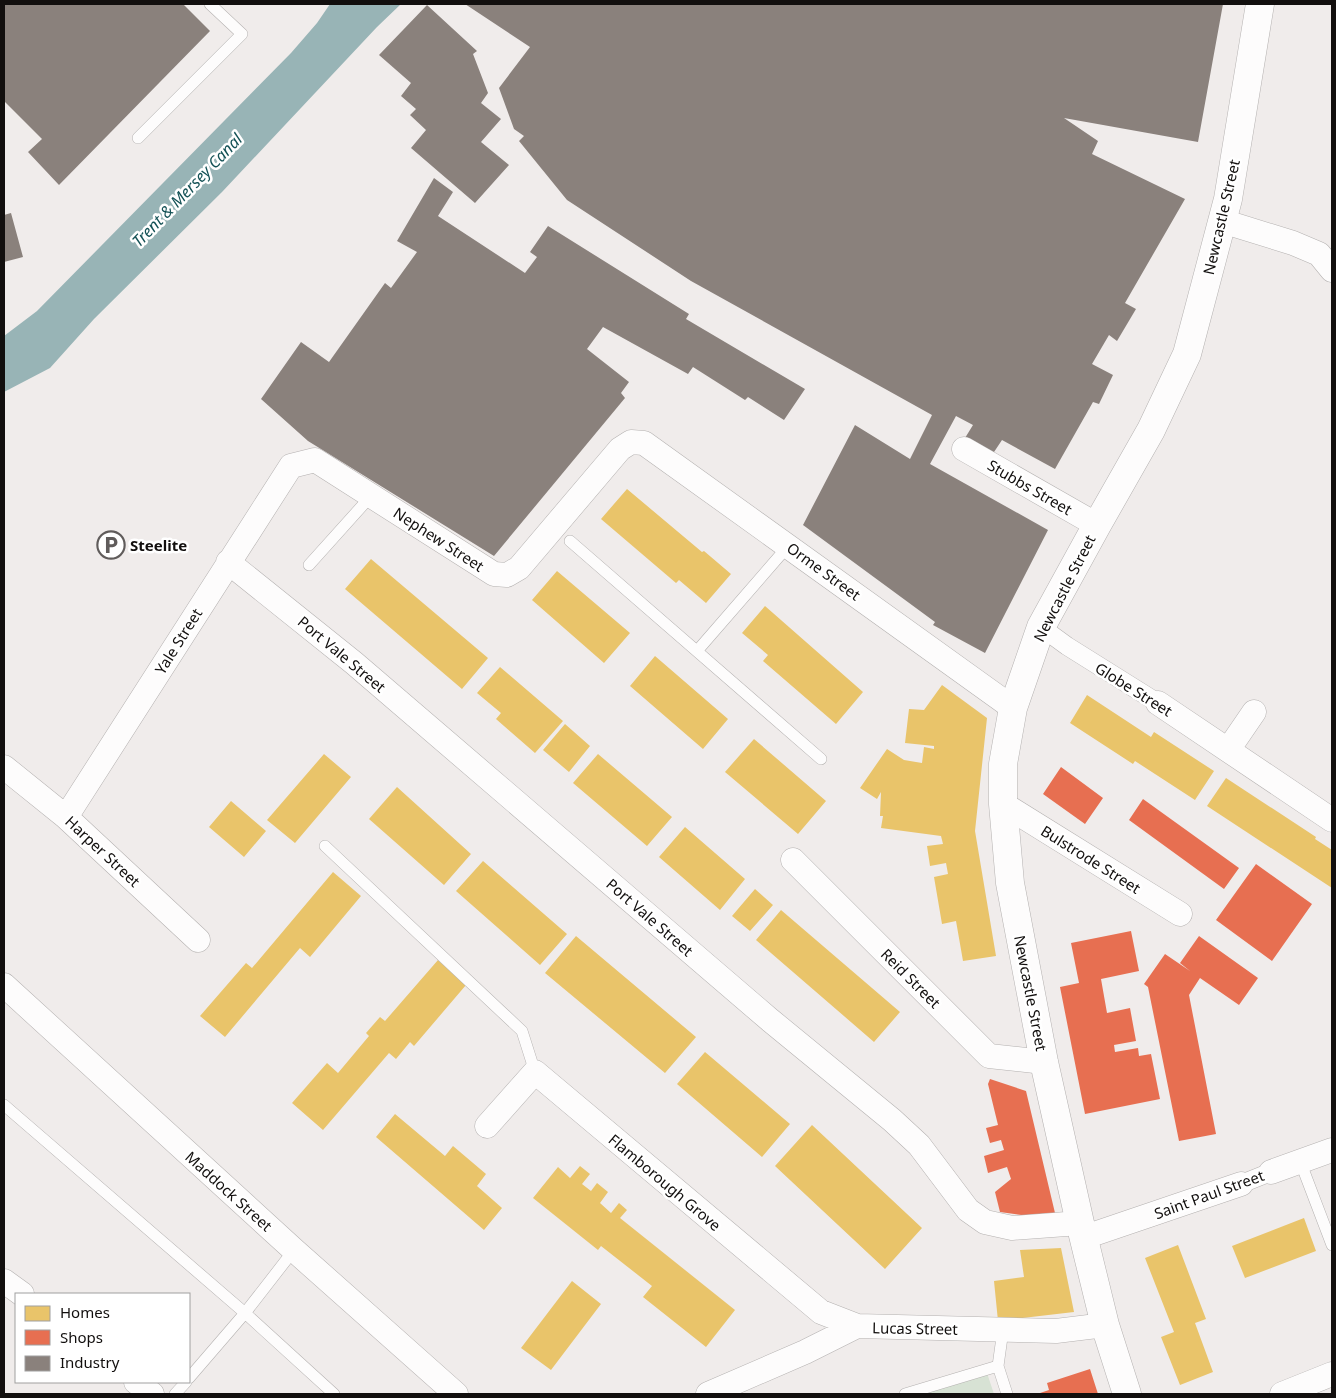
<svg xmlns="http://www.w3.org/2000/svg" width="1336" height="1398" font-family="'Noto Sans',sans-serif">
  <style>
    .green { fill: #d7e2d4 }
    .water { fill: #98b4b6 }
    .homes { fill: #e9c46a }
    .shops { fill: #e76f51 }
    .industry { fill: #8a817c }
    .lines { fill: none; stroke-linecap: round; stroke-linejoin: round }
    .service-casing { stroke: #b4b1b0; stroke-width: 12 }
    .pedestrian-casing { stroke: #b4b1b0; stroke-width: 19 }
    .minor-casing { stroke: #b4b1b0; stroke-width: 25 }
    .secondary-casing { stroke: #b4b1b0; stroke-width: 29 }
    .service { stroke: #fdfcfc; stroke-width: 11 }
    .pedestrian { stroke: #fdfcfc; stroke-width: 18 }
    .minor { stroke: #fdfcfc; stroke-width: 24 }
    .secondary { stroke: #fdfcfc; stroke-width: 28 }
    .labels { text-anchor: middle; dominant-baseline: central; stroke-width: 5; stroke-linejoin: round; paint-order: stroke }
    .street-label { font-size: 15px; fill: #120f0e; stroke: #fff }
    .poi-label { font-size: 15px; font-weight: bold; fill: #120f0e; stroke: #fff; text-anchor: start }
    .water-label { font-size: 16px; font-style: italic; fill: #135155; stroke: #fff }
  </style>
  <rect width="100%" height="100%" fill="#f0eceb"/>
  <path class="green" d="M987,1373l7,21h-77z"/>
  <path class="water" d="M330,4h71l-24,23 -155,165 -128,127 -44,49 -46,24v-56l33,-25 254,-258 26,-30z"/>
  <path class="homes" d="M627,489l75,63 2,-1 27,23 -25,29 -27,-23 -3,3 -75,-64z
    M371,559l117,99 -26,31 -117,-100z
    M557,571l73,62 -26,30 -72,-63z
    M765,606l98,86 -27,32 -73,-63 5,-6 -26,-22z
    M655,656l73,63 -25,30 -73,-63z
    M500,667l63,54 -28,32 -39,-34 5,-6 -24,-20z
    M942,685l45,33 -12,113 21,125 -33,5 -7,-40 -14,3 -8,-47 14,-3 -2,-11 -16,3 -3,-20 16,-2 -2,-8 -60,-8 2,-12h-3l1,-24 -4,7 -17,-11 27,-39 17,11 18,3 2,-16 10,2v-3l-29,-3 4,-34 15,1z
    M1087,695l64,42 3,-5 60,39 -19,29 -60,-39 -2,3 -63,-41z
    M565,724l25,22 -21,26 -26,-22z
    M754,739l72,62 -28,33 -73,-62z
    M324,754l27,23 -56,66 -28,-23z
    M598,754l74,63 -25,29 -74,-63z
    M1226,778l90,59 -1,2 17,11v38l-125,-82z
    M397,787l74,67 -27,31 -75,-66z
    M231,801l35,30 -22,26 -35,-30z
    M685,827l60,52 -25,31 -61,-53z
    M483,861l84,73 -27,31 -84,-74z
    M333,872l28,24 -51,61 -10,-9 -75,89 -25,-21 46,-53 6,5z
    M755,889l18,16 -23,26 -18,-15z
    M781,910l119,102 -26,30 -118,-102z
    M576,936l120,101 -31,36 -120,-100z
    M438,960l28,25 -52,61 -4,-4 -14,17 -7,-6 -66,77 -31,-27 35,-40 11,10 31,-37 -3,-3 14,-16 5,4z
    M705,1052l85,72 -28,33 -85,-73z
    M395,1114l50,42 8,-10 33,28 -9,12 25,22 -18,22 -108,-93z
    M812,1125l110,103 -37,41 -110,-103z
    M580,1166l10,8 -8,10 9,7 6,-8 11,9 -8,11 11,10 8,-10 8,7 -7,8 115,92 -29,37 -63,-50 9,-11 -51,-40 -3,4 -65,-52 25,-31 12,11z
    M1304,1218l12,33 -71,27 -13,-32z
    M1178,1245l28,74 -11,4 18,49 -33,13 -19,-48 13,-5 -29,-74z
    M1061,1248l13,64 -76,9 -4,-40 30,-4 -4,-27z
    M572,1281l29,23 -50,66 -30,-22z"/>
  <path class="shops" d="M1061,767l42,31 -18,26 -42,-30z
    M1143,799l96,69 -15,21 -95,-69z
    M1256,864l56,40 -40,57 -56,-41z
    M1131,931l8,40 -38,8 6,34 23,-5 6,33 -22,4 1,7 23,-4 1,8 12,-2 9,45 -75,15 -25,-127 19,-4 -8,-40z
    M1199,936l59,42 -19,27 -39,-27 -11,17 27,139 -37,7 -31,-154 -4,-3 21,-30 25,17 -10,-8z
    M990,1079l36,12 29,122 -6,6 -49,-7 -5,-20 16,-13 -4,-12 -19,6 -4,-17 20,-6 -3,-10 -11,3 -4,-15 12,-3 -10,-41z
    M1090,1369l8,25h-61l12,-4 -2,-7z"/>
  <path class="industry" d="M4,4h179l27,27 -151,154 -31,-33 14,-13 -38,-38z
    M465,4h758l-25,138 -134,-24 34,23 -6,13 93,45 -60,104 11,6 -19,32 -8,-6 -17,29 21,11 -14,29 -6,-2 -38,67 -53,-29 -10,15 -27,-17 8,-13 -17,-9 -26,48 118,66 -63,123 -52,-28 2,-3 -132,-97 52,-100 55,34 22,-44 -241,-134 -124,-81 -48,-59 5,-5 -10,-7 -15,-41 31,-41z
    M427,5l50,46 -4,3 15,39 -7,10 20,16 -20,23 28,23 -34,38 -64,-55 15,-18 -16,-15 6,-6 -15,-13 10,-13 -32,-28z
    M434,178l19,14 -15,24 87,57 12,-16 -7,-5 18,-26 141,88 -3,5 119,70 -21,31 -36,-23 -3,3 -52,-33 -5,7 -85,-47 -16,22 42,33 -8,11 4,5 -131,158 -186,-115 -47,-42 40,-57 28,20 56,-79 6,5 26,-36 -20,-11z
    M11,213l12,44 -19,5v-47z"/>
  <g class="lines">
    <g class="service-casing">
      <path id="service" d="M138,138l104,-104 -32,-30
        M570,541l251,218
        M309,565l62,-69
        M697,651l92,-106
        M325,846l197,185 13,41
        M4,1105l241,208 89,81
        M1300,1161l32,84
        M1003,1330l-5,36 9,28
        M189,1378l56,-65 49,-63
        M175,1394l11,-12
        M905,1394l93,-28"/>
    </g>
    <g class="pedestrian-casing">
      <path id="pedestrian" d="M1041,627l26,19 91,57
        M1241,1184l30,-12"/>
    </g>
    <g class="minor-casing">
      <path id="minor" d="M1222,221l71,22 26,11 13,16
        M964,449l133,76
        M228,562l126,101 416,357 122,100 27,25 49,65 17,12 27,6 68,-5
        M1158,703l174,117
        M1228,750l26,-38
        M4,767l62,50 132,123
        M1003,804l177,110
        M66,817l225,-351 24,-6 179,114 13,1 12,-7 101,-119 11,-7 13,1 369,265
        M793,860l196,196 55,6
        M4,985l290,265 162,144
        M487,1126l48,-54 286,240 36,14
        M1271,1172l61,-22
        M1085,1237l156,-53
        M4,1281l18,13
        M136,1382l16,12
        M708,1394l97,-42 52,-26 199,5 49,-6
        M1282,1394l50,-20"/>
    </g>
    <g class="secondary-casing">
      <path id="secondary" d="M1127,1394l-22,-69 -25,-102 -36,-161 -34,-179 -7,-79v-40l10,-56 28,-81 56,-102 54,-95 36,-76 41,-155 32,-195"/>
    </g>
    <use href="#service" class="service"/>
    <use href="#pedestrian" class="pedestrian"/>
    <use href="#minor" class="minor"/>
    <use href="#secondary" class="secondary"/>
  </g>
  <defs>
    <g id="parking-ring" transform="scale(1.4375)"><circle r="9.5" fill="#fff" stroke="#605c5b" stroke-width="1.5"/><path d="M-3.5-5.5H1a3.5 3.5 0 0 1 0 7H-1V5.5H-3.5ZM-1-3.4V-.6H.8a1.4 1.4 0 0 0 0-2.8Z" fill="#605c5b"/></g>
  </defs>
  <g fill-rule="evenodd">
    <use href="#parking-ring" x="111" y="545"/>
  </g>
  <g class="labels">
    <g class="street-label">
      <text transform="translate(1221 217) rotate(-77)">Newcastle Street</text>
      <text transform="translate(1030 487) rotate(30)">Stubbs Street</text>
      <text transform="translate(439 539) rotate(33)">Nephew Street</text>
      <text transform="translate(824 571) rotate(36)">Orme Street</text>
      <text transform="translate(1064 588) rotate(-63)">Newcastle Street</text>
      <text transform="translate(178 641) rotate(-58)">Yale Street</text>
      <text transform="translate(342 654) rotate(40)">Port Vale Street</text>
      <text transform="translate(1134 689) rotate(32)">Globe Street</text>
      <text transform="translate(103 851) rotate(43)">Harper Street</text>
      <text transform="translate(1091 859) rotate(32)">Bulstrode Street</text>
      <text transform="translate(650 917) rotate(41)">Port Vale Street</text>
      <text transform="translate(911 978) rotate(45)">Reid Street</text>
      <text transform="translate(1031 993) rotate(79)">Newcastle Street</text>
      <text transform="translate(665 1182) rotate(40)">Flamborough Grove</text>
      <text transform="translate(229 1191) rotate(42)">Maddock Street</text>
      <text transform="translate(1209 1194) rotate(-20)">Saint Paul Street</text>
      <text transform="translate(915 1328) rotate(1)">Lucas Street</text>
    </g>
    <g class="poi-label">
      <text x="130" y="545">Steelite</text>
    </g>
    <g class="water-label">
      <text transform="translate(187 190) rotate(-46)">Trent &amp; Mersey Canal</text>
    </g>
  </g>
  <rect width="1336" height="1398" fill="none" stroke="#120f0e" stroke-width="10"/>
  <rect x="15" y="1293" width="175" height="90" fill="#ffffff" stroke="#a09f9f"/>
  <rect x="25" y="1306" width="25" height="15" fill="#e9c46a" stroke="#a09f9f"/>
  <text x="60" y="1318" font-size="15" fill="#120f0e">Homes</text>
  <rect x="25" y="1330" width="25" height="15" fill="#e76f51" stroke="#a09f9f"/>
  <text x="60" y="1343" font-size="15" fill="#120f0e">Shops</text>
  <rect x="25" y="1356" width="25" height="15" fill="#8a817c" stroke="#a09f9f"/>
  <text x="60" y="1368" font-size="15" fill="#120f0e">Industry</text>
</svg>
